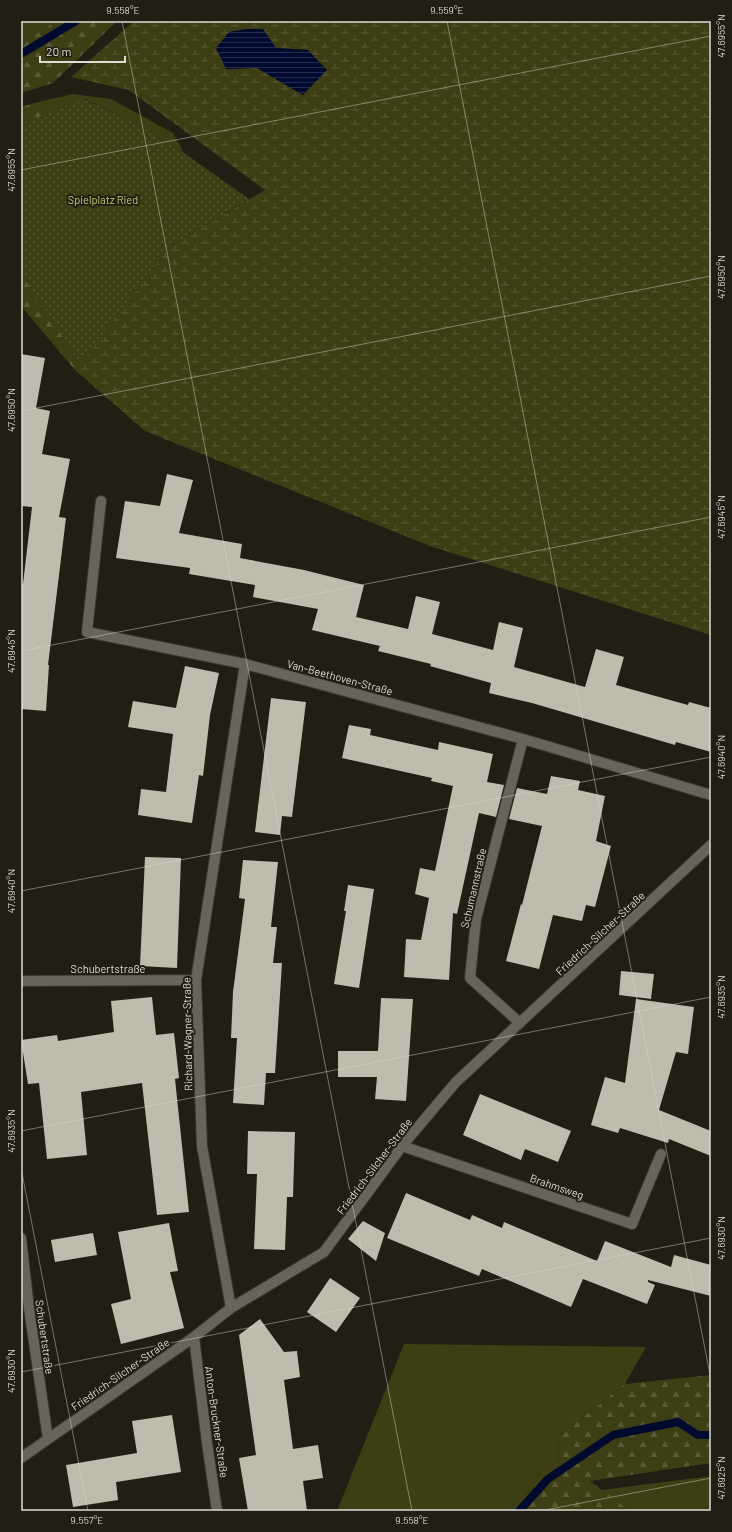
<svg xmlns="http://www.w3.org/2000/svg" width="732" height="1532" font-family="Barlow,sans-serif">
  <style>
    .green { fill: #3d3e14 }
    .forest { fill: url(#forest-firs) }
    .wetland { fill: url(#wetland-marsh); fill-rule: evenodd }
    .park { fill: url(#park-dots) }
    .water { fill: url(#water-rules) }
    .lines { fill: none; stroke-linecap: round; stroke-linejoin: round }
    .stream { stroke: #000a2f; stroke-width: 8 }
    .building { fill: #bebcad }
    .minor-casing { stroke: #393730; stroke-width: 12 }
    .minor { stroke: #686558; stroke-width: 10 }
    .ticks { fill: none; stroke: #dddcd5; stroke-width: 1; stroke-opacity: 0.45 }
    .labels { text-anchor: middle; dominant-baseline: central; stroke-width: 4; stroke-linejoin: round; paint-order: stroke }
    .park-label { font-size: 11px; fill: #c6ca75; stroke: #211f13 }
    .street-label { font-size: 11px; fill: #dddcd5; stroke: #211f13 }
    .neatline { fill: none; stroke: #dddcd5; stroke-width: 1.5 }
    .ticks-label { font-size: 10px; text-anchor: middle; fill: #dddcd5 }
  </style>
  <defs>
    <pattern id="forest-firs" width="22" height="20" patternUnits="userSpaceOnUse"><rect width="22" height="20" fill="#3d3e14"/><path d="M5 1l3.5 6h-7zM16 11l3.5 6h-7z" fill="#595935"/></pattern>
    <pattern id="wetland-marsh" width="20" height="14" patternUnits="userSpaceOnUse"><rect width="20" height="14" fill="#3d3e14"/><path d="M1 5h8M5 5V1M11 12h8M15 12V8" fill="none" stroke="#595935"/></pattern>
    <pattern id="park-dots" width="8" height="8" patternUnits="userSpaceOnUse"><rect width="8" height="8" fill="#3d3e14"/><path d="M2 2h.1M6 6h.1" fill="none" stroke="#595935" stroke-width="1.8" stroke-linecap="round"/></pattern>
    <pattern id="water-rules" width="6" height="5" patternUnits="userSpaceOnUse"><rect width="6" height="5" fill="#000a2f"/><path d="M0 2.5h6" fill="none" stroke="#252d4c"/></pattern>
  </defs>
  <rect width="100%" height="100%" fill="#211f13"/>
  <path class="green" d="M21,21h35l-35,22z
    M73,94l38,5 62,34 11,20 -51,-31 -48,-23 -37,15 -6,-13z
    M404,1344l242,3 -21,37 -67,53 1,29 -44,38 -4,7h-174z
    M711,1476v35h-81l-29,-21z"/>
  <path class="forest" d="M56,21h61l-64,62 -32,10v-50z
    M42,101l6,13 -27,10v-17z
    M21,273l59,91 -5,6 -54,-64z
    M711,1375v88l-121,18 40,30h-119l4,-7 44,-38 -1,-29 67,-53z"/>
  <path class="wetland" d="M134,21h577v614l-281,-89 -285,-115 -70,-61 95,-124 95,-56 -136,-100 -58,-13zM263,29l13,19 32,2 -5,45 -46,-27 -31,1z"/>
  <path class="park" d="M84,99l49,23 51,31 65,46 -79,47 -90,118 -59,-91v-149z"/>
  <path class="water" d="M245,29h18l13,19 32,2 19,20 -24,25 -46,-27 -31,1 -10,-21 13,-16z"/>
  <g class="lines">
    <path class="stream" d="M21,54l55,-33
      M519,1511l29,-32 65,-44 65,-13 20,13h13"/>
  </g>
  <path class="building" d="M21,354l24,4 -9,50 14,3 -8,43 28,5 -11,58 7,1 -18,147h1l-3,46 -25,-2v-125h2l9,-77 -11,-1z
    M167,474l26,6 -14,53 63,11 -2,14 64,12 60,15 -8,32 52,12 8,-33 24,6 -8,32 61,16 6,-28 24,6 -9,39 71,20 11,-38 28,8 -8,28 72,20 1,-3 22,6v44l-35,-10 -1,3 -143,-42 -43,-10 2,-10 -61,-17 1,-2 -53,-13 2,-5 -68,-16 6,-21 -65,-12 2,-12 -66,-11 1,-6 -74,-10 9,-57 35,5z
    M185,666l34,7 -9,42 -7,61 -4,-1 -7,48 -54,-8 3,-26 25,3 7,-58 -45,-7 5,-26 43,7z
    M271,698l35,4 -14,115 -10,-1 -2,19 -25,-3z
    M349,725l22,4 -1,6 68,15 1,-8 54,12 -6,28 17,3 -8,32 -17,-4 -22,101 -4,-1 -4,67 -45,-3 2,-38 15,1 8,-42 -14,-4 5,-26 15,3 18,-85 -22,-5 1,-3 -90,-20z
    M551,776l29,5 -2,9 27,6 -9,45 15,5 -16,61 -9,-2 -4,16 -29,-6 -14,54 -33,-8 15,-57 1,1 20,-79 -33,-7 8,-31 30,6z
    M145,857l36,1 -4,110 -37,-2z
    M243,860l35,2 -7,65h6l-4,36h9l-7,110h-9l-2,32 -31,-2 4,-65h-6l2,-46 12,-93 -6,-1z
    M348,885l26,4 -15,99 -25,-4 12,-73h-2z
    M621,971l33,3 -3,25 -32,-4z
    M152,997l4,38 18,-2 5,45 -4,1 14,133 -32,3 -15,-132 -61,9 6,63 -40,4 -8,-76 -11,1 -7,-44 36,-5 1,6 56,-9 -3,-31z
    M381,998l32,1 -7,102 -31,-2 2,-22h-39v-26h40z
    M636,999l58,8 -6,47 -12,-2 -17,58 52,21v25l-42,-17 -1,4 -48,-15 -2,5 -27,-8 14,-48 20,6z
    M480,1094l91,37 -13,31 -33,-13 -4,11 -58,-25z
    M248,1131l47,1 -2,65h-6l-2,53 -31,-1 3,-75h-10z
    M406,1193l64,27 2,-5 30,13 2,-6 93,39 8,-20 66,26 3,-12 37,10v31l-63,-16v2l7,3 -8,19 -64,-25 -12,28 -89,-38 -3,7 -92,-38z
    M363,1221l22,12 -9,28 -28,-22z
    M169,1223l9,48 -8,1 14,56 -63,16 -10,-40 20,-5 -13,-67z
    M93,1233l4,22 -42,7 -4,-22z
    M330,1278l30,20 -24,34 -29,-20z
    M260,1319l24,33 13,-1 3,26 -16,3 9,69 25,-4 5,33 -20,3 4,30h-59l-9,-53 17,-3 -17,-120z
    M172,1415l9,57 -65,10 2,18 -45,7 -7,-42 71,-12 -5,-32z"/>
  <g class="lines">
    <g class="minor-casing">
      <path id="minor" d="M101,501l-14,131 158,32 278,75 188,56
        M21,981l175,-1
        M520,1023l-50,-45 6,-59 47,-180
        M402,1146l230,78 29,-70
        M21,1238l8,70 19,131
        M231,1308l-29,-162 -6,-166 49,-316
        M194,1337l13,106 10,68
        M21,1458l173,-121 37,-29 93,-56 78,-106 54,-64 255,-237"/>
    </g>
    <use href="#minor" class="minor"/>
  </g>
  <path class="ticks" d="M122,21l290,1490M447,21l264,1359M21,170l690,-134M21,411l690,-135M21,651l690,-134M21,891l690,-134M21,1131l690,-134M21,1168l67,343M21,1372l690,-134M540,1511l171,-33"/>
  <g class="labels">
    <g class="park-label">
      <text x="103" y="199">Spielplatz Ried</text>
    </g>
    <g class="street-label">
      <text transform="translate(340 677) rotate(15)">Van-Beethoven-Straße</text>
      <text transform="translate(473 888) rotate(-77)">Schumannstraße</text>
      <text transform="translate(600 933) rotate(-43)">Friedrich-Silcher-Straße</text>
      <text x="108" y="968">Schubertstraße</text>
      <text transform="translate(187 1034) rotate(-91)">Richard-Wagner-Straße</text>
      <text transform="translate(374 1166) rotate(-53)">Friedrich-Silcher-Straße</text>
      <text transform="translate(557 1186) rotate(19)">Brahmsweg</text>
      <text transform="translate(45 1337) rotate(82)">Schubertstraße</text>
      <text transform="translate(120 1374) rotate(-35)">Friedrich-Silcher-Straße</text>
      <text transform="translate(217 1422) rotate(82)">Anton-Bruckner-Straße</text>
    </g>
  </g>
  <rect width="732" height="1532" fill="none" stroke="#211f13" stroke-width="44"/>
  <path d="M40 56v6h85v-6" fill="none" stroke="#dddcd5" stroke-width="2"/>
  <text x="46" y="56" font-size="12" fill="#dddcd5" stroke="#211f13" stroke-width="3" paint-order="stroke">20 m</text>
  <rect x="22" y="22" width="688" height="1488" class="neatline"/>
  <g class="ticks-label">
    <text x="123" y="14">9.558°E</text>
    <text x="447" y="14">9.559°E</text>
    <text transform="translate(721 36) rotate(-90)" y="4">47.6955°N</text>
    <text transform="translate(11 170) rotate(-90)" y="4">47.6955°N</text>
    <text transform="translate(721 277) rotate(-90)" y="4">47.6950°N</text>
    <text transform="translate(11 410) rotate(-90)" y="4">47.6950°N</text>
    <text transform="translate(721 517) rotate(-90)" y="4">47.6945°N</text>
    <text transform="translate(11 651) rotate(-90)" y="4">47.6945°N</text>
    <text transform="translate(721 757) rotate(-90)" y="4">47.6940°N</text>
    <text transform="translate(11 891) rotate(-90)" y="4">47.6940°N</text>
    <text transform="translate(721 997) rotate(-90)" y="4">47.6935°N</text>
    <text transform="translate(11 1131) rotate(-90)" y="4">47.6935°N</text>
    <text transform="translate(721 1238) rotate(-90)" y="4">47.6930°N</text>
    <text transform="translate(11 1371) rotate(-90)" y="4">47.6930°N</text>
    <text transform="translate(721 1478) rotate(-90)" y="4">47.6925°N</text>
    <text x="87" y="1524">9.557°E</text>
    <text x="412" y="1524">9.558°E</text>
  </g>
</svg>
